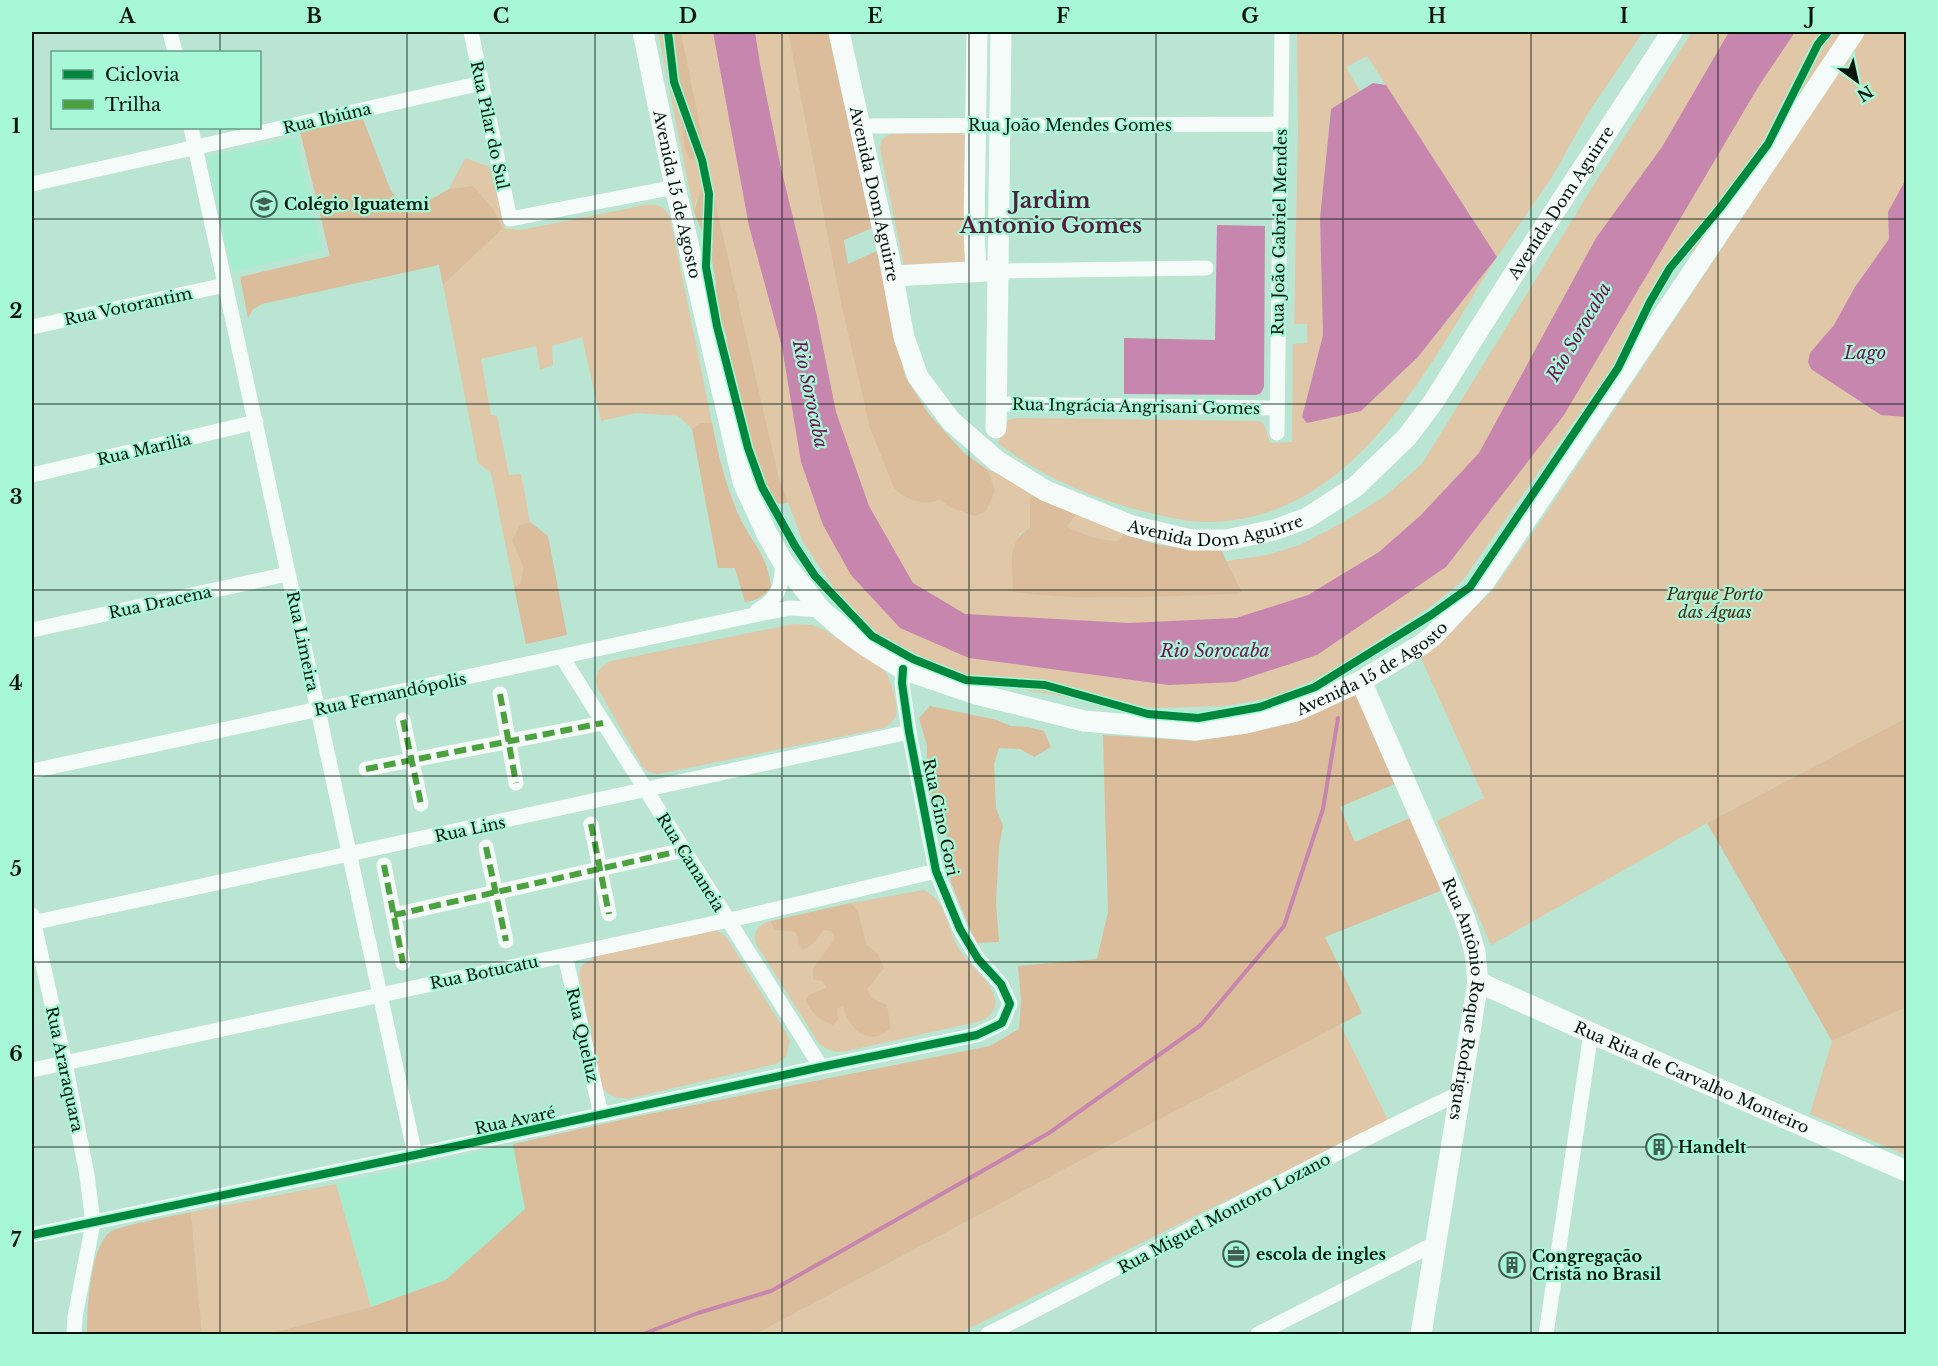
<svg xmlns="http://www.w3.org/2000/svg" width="1938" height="1366" font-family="'Libre Baskerville',serif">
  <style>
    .built { fill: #a6eccf }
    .green { fill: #e0c7a8 }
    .forest { fill: #dbbc9b }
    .water { fill: #c786ae }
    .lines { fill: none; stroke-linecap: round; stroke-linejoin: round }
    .stream { stroke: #c786ae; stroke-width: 4 }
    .street { stroke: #f4fbf8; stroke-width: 15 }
    .secondary { stroke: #f4fbf8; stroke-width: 21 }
    .quiet { stroke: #4ba13e; stroke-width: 6; stroke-dasharray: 12 6; stroke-linecap: butt }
    .cycleway-casing { stroke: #a6f8d6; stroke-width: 11 }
    .cycleway { stroke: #00873e; stroke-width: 8 }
    .grid { fill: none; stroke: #00160d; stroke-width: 1.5; stroke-opacity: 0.55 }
    .labels { text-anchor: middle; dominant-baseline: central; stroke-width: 4.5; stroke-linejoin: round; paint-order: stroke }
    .street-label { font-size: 16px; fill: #00160d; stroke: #a6f8d6 }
    .poi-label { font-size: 16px; font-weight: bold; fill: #00160d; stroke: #a6f8d6; text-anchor: start }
    .park-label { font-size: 16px; font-style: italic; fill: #53260e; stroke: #a6f8d6 }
    .water-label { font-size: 18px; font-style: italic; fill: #750e53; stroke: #a6f8d6 }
    .district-label { font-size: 22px; font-weight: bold; fill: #591c41; stroke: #a6f8d6 }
    .neatline { fill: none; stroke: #00160d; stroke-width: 2 }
    .grid-label { font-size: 20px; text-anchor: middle; font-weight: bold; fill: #00160d }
  </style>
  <rect width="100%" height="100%" fill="#b9e5d2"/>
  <path class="built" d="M296,138l26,112 -90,22 -25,-115z
    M513,1144l12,65 -79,71 -75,27 -35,-123z"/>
  <path class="green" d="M658,32h14l18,127 15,-2 -24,-125h107l50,257 102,209 55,-7 -7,-21 18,6 30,14 -6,38 -11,6 -5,58c73,10 149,4 223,2l5,-2 -15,-31 40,-6 33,-10 40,-21 44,-27 38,-33 178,-289 92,-143h155l-149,225 -13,-8 -70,114 -152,217 -30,25 -96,63 -27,14 -39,16 -46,8 -67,2 -49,-3 -94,-17 -47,-13 -46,-18 -42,-21 -39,-37 -38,-57 -24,-64 -66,-286 -4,-5 -13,13 -2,12z
    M1297,32h346l-55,81 -36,64 -55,80 -130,-201 -21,11 14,24 -29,18 -11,109 3,117 -21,82 59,-6 57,-54 79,-100c-67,106 -140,260 -284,265 -23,1 -45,-5 -67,-10 -53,-13 -105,-36 -148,-69l10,-23 8,-2 243,3 5,3 6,19 22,-1 1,-98 14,-1v-19h-13l4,-191z
    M1865,32h41v686l-199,105 -216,122 -54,-124 47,-23 -63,-140 72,-68 48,-69z
    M960,133l6,4 1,120 -4,8 -55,6 -5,-9 -23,-114c1,-8 4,-12 11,-14z
    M465,158l25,9 15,61 16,2 124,-25c12,-1 18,0 25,12l42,206h-12l-8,6 -14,-13 -42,-3 -35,8 -19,-84 -30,9 1,19 -13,5 -4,-24 -55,13 10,56 6,1 12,59 12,-1 9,48 -10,3 -8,15 11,27 -2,16 -7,4 -23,-114 -13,-10 -35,-178 59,-56 -29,-43 -24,3z
    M1077,513l48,20 -7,8c-19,-1 -34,-6 -51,-14z
    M794,624l18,1 13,5 60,41c6,9 15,37 10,47 -3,5 -7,7 -11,10l-226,46 -9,-2 -7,-6 -45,-79c-3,-14 3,-20 14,-26z
    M924,890c23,11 23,40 35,59 10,17 31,29 36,50 2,11 -5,17 -14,22l-134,30c-11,2 -17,0 -27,-6l-64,-101c-4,-13 3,-20 15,-23l3,9 21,2 8,18c10,-4 15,-11 20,-20l8,1 4,7c-8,13 -14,36 -9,51l-8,2 19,18 6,-3 48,22 -4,-23 -16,-8 -4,-8 11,-35 -11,-9 -9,-34 -7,-8z
    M713,930l7,2 7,6 58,93 5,10 -4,15 -10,8 -145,34c-13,1 -20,-1 -29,-10l-23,-112 2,-9 17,-13z
    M1906,1007v148l-96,-41 22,-73z
    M1340,1024l48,96 -430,214h-202l318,-170z
    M336,1184l35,123 -103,27h-66l-11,-122z"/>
  <path class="forest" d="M672,32h9l25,126 -16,1 -5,-10z
    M788,32h40l44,196 -28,12 4,24 29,-13 28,125 23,37 36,40 24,17 7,21 -9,20 -11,5 -25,-9 -10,-8c-15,8 -34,1 -46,-11l-24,-60 -32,-139z
    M363,119l27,70 11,16 27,-4 21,-12 24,-3 21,24 8,19 -59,56 -4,-20 -177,39 -10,6 -4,8 -8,-41 90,-21 -30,-125z
    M709,187l4,5 66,286 9,24 -5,2 -8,-1 -7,-10 -15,-44 -18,-75 -10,-25 2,-11 -13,-40 2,-16 -6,-31 -16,-39 7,-23z
    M700,423h12c6,31 14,64 27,93 13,27 29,40 32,71 -8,10 -14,13 -26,15l-10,-34h-17l-26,-139z
    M1036,490l41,23 -10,14c17,8 32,13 51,14l7,-8c30,15 64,16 96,17l21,42 -5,2c-74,2 -150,8 -224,-2 0,-24 -8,-50 17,-64v-30z
    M530,522l18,14 19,99 -41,9 -12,-57 7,-4 2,-16 -11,-27 8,-15z
    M1351,690l8,5 38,88 -57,24 15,35 57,-25 33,72 -120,48 37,76 -288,151 -318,170h-488l103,-27 75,-27 79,-71 -12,-65 121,-27 356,-71 29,-17 2,-29 -3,-34 79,-7 11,-47 -5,-177 94,6 55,-9z
    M930,706l67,14 14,6 16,1 17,4 7,16 -17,10 -14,-8 -21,-1 -5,16 2,44 7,18 -4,21 -3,55 3,40 -23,1 -25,-60 -6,-31 2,-22 -13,-14 -7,-41v-29l-8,-28z
    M1906,718v289l-74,34 -125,-218z
    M851,903l7,8 9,34 11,9 6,14 -17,21 4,8 16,8 4,23c-4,2 -9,7 -13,8 -19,5 -31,-15 -35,-30l-6,3 1,10 -5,6c-15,-6 -21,-11 -27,-25l3,-5 17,-7 -3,-7 -10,-2v-10l22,-31 -4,-7 -8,-1c-5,9 -10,16 -20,20l-5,-7v-5l-3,-6 -21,-2 -3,-9z
    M191,1212l11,122h-115c0,-24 3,-87 23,-102 8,-6 67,-17 81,-20z"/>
  <path class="water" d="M713,32h42l5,32 21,104 36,149 19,95 33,94 44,77 52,31 164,9 107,-5 72,-23 71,-43 42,-37 58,-62 117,-215 66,-91 67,-115h66l-35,52 -196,331 -118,152 -129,88 -82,27 -66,3 -200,-27 -69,-30 -49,-53 -28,-50 -22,-63 -19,-115 -33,-121z
    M1373,83l13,2 111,172 -79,100 -57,54 -54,12 -5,-6 21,-82 -3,-117 11,-109z
    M1906,179v238l-25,-2 -70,-46 -3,-7 2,-9 24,-28 21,-38 34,-48 -1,-27z
    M1217,225l48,1 -1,161 -3,6 -5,2 -132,-1v-56l91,2z"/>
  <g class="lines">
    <path class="stream" d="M643,1334l55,-21 73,-22 278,-158 152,-108 83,-99 39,-117 15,-91"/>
    <path class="street" d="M170,32l5,20
      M471,32l39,187 165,-32
      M860,126l420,-2
      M191,128l224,1027
      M32,184l450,-101
      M998,271l208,-3
      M32,327l193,-42
      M996,404l281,4
      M1277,433l5,-401
      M32,475l224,-53
      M757,611c23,-14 24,-23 26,-49
      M32,630l256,-56
      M562,657l259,410
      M500,694l16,89
      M403,720l18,84
      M366,769l237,-46
      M32,771l717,-155 41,-8 31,2
      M591,824l18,90
      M486,847l20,94
      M384,865l19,98
      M32,915l33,148 22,112 6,48 -18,94 -1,17
      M394,915l290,-65
      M32,923l877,-191
      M565,955l36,160
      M32,1070l711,-153 193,-46
      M32,1235l383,-80 406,-88 156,-32 25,-12 8,-19 -9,-20 -23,-25 -18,-30 -24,-58 -27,-139 -7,-49 1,-14
      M988,1334c158,-79 313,-166 472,-241
      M1258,1334l178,-91
      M1546,1334l45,-301"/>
    <g class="secondary">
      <path id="s1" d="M643,32l32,155 68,295 24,52 16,28 38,48 22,19 23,17 37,23 26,9 47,16 108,27 111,9 51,-7 50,-12 65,-30 60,-36 12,-9 52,-55 369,-549"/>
      <path id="s2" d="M839,32l50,225 15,80 14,40 33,44 46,40 49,30 86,35 59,14h35l48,-10 33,-12 48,-31 52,-50 27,-36 83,-132 155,-237"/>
      <path d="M976,271l-2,-39 3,-200"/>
      <path d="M893,276l95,-5"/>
      <path d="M996,428l5,-396"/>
      <path id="s3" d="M1361,681l104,238 10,33 3,30 -57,352"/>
      <path id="s4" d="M1478,982l113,51 315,138"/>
    </g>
    <path class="quiet" d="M500,694l16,89
      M403,720l18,84
      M366,769l237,-46
      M591,824l18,90
      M486,847l20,94
      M384,865l19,98
      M394,915l290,-65"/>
    <g class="cycleway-casing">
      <path id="cycleway" d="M668,32l6,50 28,78 7,34 -3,73 11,59 31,122 14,39 33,59 20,30 57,60 41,23 53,21 79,5 103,29 50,4 62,-11 55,-20 116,-72 39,-28 148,-219 32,-66 20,-34 50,-60 48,-64 50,-100 10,-12
        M32,1235l383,-80 406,-88 156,-32 25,-12 8,-19 -9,-20 -23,-25 -18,-30 -24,-58 -27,-139 -7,-49 1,-14"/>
    </g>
    <use href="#cycleway" class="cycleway"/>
  </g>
  <path class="grid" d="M220,32v20M407,32v1302M595,32v1302M782,32v1302M969,32v1302M1156,32v1302M1343,32v1302M1531,32v1302M1718,32v1302M220,128v1206M32,219h1874M32,404h1874M32,590h1874M32,776h1874M32,962h1874M32,1147h1874"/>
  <defs>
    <g id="school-ring" transform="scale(1.35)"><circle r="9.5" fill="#a6f8d6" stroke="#415e52" stroke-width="1.5"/><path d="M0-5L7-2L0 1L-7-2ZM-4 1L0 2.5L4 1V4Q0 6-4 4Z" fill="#415e52"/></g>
    <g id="building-ring" transform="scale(1.35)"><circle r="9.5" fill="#a6f8d6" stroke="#415e52" stroke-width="1.5"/><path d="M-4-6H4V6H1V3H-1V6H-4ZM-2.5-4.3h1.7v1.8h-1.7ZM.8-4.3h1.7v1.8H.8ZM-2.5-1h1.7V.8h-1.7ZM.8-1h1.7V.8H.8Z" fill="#415e52"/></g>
    <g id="office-ring" transform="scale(1.35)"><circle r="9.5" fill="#a6f8d6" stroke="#415e52" stroke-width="1.5"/><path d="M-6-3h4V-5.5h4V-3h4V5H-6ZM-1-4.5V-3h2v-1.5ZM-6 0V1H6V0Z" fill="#415e52"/></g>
  </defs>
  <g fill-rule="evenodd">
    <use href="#school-ring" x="264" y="204"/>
    <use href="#building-ring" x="1659" y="1147"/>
    <use href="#office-ring" x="1236" y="1254"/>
    <use href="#building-ring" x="1512" y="1265"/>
  </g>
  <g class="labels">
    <g class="street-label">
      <text transform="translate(327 118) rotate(-13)">Rua Ibiúna</text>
      <text transform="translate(490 125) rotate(78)">Rua Pilar do Sul</text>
      <text x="1070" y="125">Rua João Mendes Gomes</text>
      <text stroke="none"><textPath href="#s1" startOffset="166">Avenida 15 de Agosto</textPath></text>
      <text stroke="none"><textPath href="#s2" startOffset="166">Avenida Dom Aguirre</textPath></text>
      <text stroke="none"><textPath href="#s2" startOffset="1210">Avenida Dom Aguirre</textPath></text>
      <text transform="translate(1279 232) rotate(-89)">Rua João Gabriel Mendes</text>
      <text transform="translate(128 306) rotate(-12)">Rua Votorantim</text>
      <text transform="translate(1136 406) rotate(1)">Rua Ingrácia Angrisani Gomes</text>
      <text transform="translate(144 449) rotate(-13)">Rua Marilia</text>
      <text stroke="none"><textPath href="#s2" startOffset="706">Avenida Dom Aguirre</textPath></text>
      <text transform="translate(160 602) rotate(-12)">Rua Dracena</text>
      <text transform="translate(303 641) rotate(78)">Rua Limeira</text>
      <text stroke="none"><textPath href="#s1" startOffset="1203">Avenida 15 de Agosto</textPath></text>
      <text transform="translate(390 694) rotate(-12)">Rua Fernandópolis</text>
      <text transform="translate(941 817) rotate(78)">Rua Gino Gori</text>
      <text transform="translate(470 829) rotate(-12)">Rua Lins</text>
      <text transform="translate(691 862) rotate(58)">Rua Cananeia</text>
      <text transform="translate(484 972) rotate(-12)">Rua Botucatu</text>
      <text stroke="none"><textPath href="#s3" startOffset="340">Rua Antônio Roque Rodrigues</textPath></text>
      <text transform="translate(583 1035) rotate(77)">Rua Queluz</text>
      <text transform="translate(65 1069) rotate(78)">Rua Araraquara</text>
      <text stroke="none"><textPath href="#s4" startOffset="234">Rua Rita de Carvalho Monteiro</textPath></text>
      <text transform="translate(515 1120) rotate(-12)">Rua Avaré</text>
      <text transform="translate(1224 1213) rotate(-28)">Rua Miguel Montoro Lozano</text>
    </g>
    <g class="poi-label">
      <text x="284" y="204">Colégio Iguatemi</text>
      <text x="1678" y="1147">Handelt</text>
      <text x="1256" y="1254">escola de ingles</text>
      <text x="1532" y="1256">Congregação<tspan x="1532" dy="18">Cristã no Brasil</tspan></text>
    </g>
    <g class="park-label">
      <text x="1715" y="594">Parque Porto<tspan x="1715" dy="18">das Águas</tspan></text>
    </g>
    <g class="water-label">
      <text transform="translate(1579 332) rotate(-60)">Rio Sorocaba</text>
      <text x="1865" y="353">Lago</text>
      <text transform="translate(810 394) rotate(78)">Rio Sorocaba</text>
      <text x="1215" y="651">Rio Sorocaba</text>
    </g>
    <g class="district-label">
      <text x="1051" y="200">Jardim<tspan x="1051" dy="25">Antonio Gomes</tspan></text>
    </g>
  </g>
  <rect width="1938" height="1366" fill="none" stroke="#a6f8d6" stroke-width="66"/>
  <rect x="51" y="51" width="210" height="78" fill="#a6f8d6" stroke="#649e86" stroke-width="1.5"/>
  <rect x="63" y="70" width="30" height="9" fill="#00873e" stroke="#649e86" stroke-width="1.5"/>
  <text x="105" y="81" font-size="18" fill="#00160d">Ciclovia</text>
  <rect x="63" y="100" width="30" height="9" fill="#4ba13e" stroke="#649e86" stroke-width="1.5"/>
  <text x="105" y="111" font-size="18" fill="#00160d">Trilha</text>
  <g transform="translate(1857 81) rotate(147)" stroke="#a6f8d6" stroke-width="4.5" paint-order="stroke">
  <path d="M0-4.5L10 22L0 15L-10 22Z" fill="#00160d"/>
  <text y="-9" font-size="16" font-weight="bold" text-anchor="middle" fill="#00160d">N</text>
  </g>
  <rect x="33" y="33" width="1872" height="1300" class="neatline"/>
  <g class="grid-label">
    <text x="127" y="23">A</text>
    <text x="314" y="23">B</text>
    <text x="501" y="23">C</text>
    <text x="688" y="23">D</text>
    <text x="875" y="23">E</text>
    <text x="1063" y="23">F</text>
    <text x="1250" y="23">G</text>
    <text x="1437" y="23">H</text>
    <text x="1624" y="23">I</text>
    <text x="1811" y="23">J</text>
    <text x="16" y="133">1</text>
    <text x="16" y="318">2</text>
    <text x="16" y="504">3</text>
    <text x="16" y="690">4</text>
    <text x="16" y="876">5</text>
    <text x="16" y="1061">6</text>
    <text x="16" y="1247">7</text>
  </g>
</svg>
